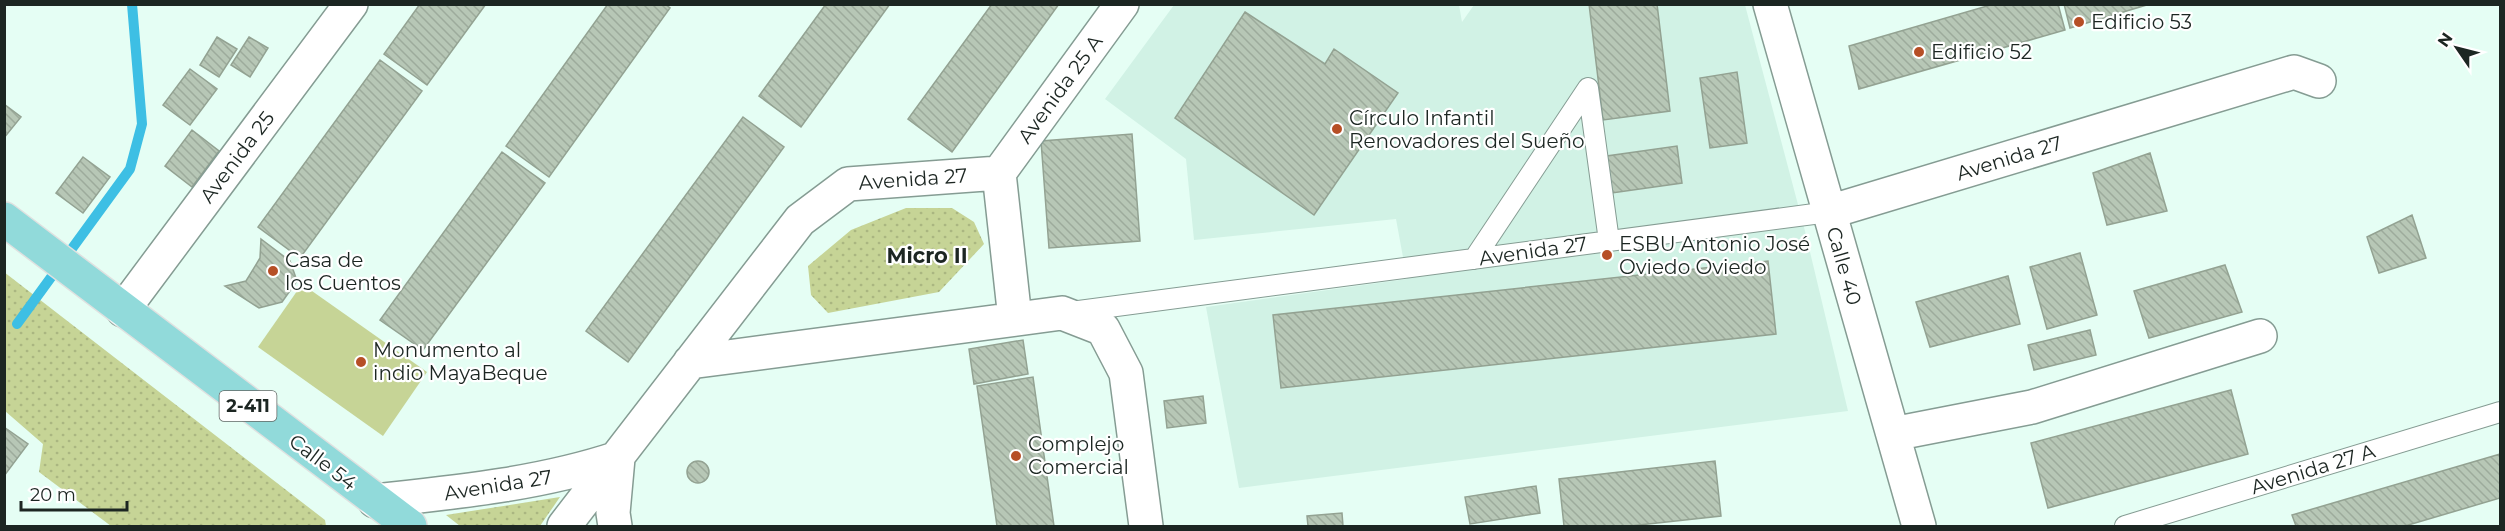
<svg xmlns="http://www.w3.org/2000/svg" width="2505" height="531" font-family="Montserrat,sans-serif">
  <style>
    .built { fill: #d1f2e5 }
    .grass { fill: url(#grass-dots) }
    .park { fill: #c6d496 }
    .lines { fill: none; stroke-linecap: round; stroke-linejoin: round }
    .stream { stroke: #3dbfe4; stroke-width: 10 }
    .building { fill: url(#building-back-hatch); stroke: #93a292; stroke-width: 1.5 }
    .service-casing { stroke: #859c93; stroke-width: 22 }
    .minor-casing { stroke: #859c93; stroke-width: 36 }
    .primary-casing { stroke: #dfe1e0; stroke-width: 36 }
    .service { stroke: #fff; stroke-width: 20 }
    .minor { stroke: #fff; stroke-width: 33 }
    .primary { stroke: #91dada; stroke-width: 33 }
    .poi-dot { fill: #b64f26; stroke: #fff; stroke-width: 2 }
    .labels { text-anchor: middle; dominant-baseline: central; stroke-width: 4.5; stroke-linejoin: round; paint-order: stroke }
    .shield { fill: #fff; stroke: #606764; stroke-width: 1.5 }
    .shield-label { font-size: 18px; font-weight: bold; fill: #1c2622 }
    .poi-label { font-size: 20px; fill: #1c2622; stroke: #fff; text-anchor: start }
    .street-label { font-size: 20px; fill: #1c2622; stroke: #fff }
    .neighbourhood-label { font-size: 21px; font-weight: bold; fill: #1c2622; stroke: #fff }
  </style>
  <defs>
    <pattern id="grass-dots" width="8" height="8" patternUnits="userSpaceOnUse" patternTransform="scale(1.5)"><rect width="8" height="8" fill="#c6d496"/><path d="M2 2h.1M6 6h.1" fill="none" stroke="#aab681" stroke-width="1.8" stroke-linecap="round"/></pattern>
    <pattern id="building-back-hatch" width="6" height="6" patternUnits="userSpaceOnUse" patternTransform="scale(1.5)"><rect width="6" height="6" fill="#b7c7b6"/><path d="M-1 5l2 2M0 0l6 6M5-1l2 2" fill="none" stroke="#9dab9c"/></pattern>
  </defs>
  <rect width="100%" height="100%" fill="#e5fef4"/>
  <path class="built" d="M1174,5h285l3,17 12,-17h271l60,226 43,180 -609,77 -33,-181 201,-28 -11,-60 -202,21 -8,-81 -81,-60z"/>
  <path class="grass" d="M906,208h46l22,14 10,22 -45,48 -111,21 -17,-18 -3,-29 43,-36z
    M4,272l321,248 1,6h-215l-72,-54 4,-28 -38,-33z
    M560,497l-20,29h-80l-14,-11z"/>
  <path class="park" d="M302,284l125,88 -44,64 -125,-89z"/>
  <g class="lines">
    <path class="stream" d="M17,324l113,-155 12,-45 -10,-120"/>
  </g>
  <path class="building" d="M420,4h66l-59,81 -43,-31z
    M608,4h57l5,4 -121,169 -43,-31z
    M826,4h64l-89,123 -42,-31z
    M992,4h67l-107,148 -44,-33z
    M1589,4h68l13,107 -67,9z
    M1994,4h64l7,26 -206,59 -10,-43z
    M2064,4h86l-80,24z
    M1245,12l80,52 9,-15 64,44 -84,122 -139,-97z
    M217,37l20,12 -18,28 -19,-12z
    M249,37l19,11 -18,29 -19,-12z
    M380,60l42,31 -122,167 -42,-31z
    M190,69l27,20 -27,36 -27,-20z
    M1737,72l10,71 -37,5 -10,-70z
    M4,104l17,13 -17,21z
    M743,117l41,30 -156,215 -42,-31z
    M192,130l27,21 -27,36 -27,-21z
    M1132,134l8,107 -91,7 -8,-107z
    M1677,146l5,37 -70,10 -5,-37z
    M502,152l43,31 -122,167 -43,-30z
    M2150,153l17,58 -60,14 -14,-52z
    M83,157l27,20 -27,36 -27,-20z
    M2412,215l14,43 -47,15 -12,-36z
    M261,239l29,22 7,20 -15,21 -23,6 -34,-22 21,-5 14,-23z
    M2080,253l17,62 -50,14 -17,-62z
    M1768,261l8,73 -495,54 -8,-73z
    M2225,265l17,47 -93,26 -15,-47z
    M2008,276l12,48 -90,23 -14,-45z
    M2090,330l6,25 -62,15 -6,-25z
    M1023,340l5,34 -54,10 -5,-35z
    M1033,377l21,149h-57l-20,-140z
    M2231,390l17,64 -200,54 -17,-65z
    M1203,396l3,27 -39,5 -3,-27z
    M4,427l24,17 -24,32z
    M2500,454v44l-95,28h-109l-4,-11z
    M1715,461l6,55 -91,10h-66l-5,-47z
    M687 472a11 11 0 1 1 22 0a11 11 0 1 1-22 0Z
    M1536,486l4,27 -70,11 -5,-27z
    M1342,513l1,13h-35l-1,-10z"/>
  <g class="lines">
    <g class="service-casing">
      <path id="service" d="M1474,259l114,-171 21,153
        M1071,312l758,-100
        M2125,526l375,-114"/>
    </g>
    <g class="minor-casing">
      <path id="minor" d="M1770,4l149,522
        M999,173l123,-169
        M999,173l16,146
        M1829,212l465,-140 25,9
        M123,310l228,-306
        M690,362l372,-49 41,16 23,44 20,153
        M1893,434l139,-27 228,-71
        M375,501c82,-9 165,-17 243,-43l-5,55 2,13
        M564,526l236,-306 48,-36 151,-11"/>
    </g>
    <g class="primary-casing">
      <path id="primary" d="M4,219l406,307"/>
    </g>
    <use href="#service" class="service"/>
    <use href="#minor" class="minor"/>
    <use href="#primary" class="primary"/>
  </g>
  <g class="poi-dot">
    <circle cx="2079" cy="22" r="6"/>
    <circle cx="1919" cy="52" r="6"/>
    <circle cx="1337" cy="129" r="6"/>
    <circle cx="1607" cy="255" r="6"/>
    <circle cx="273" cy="271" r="6"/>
    <circle cx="361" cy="362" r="6"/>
    <circle cx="1016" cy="456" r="6"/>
  </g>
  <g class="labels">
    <rect class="shield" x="219.5" y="391" width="57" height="30" rx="4.5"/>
    <g class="shield-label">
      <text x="248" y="406">2-411</text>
    </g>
    <g class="poi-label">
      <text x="2091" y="22">Edificio 53</text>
      <text x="1931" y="52">Edificio 52</text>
      <text x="1349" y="118">Círculo Infantil<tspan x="1349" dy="23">Renovadores del Sueño</tspan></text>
      <text x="1619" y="244">ESBU Antonio José<tspan x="1619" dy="23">Oviedo Oviedo</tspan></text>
      <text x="285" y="260">Casa de<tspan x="285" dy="23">los Cuentos</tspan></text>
      <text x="373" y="350">Monumento al<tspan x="373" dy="23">indio MayaBeque</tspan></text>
      <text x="1028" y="444">Complejo<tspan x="1028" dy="23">Comercial</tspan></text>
    </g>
    <g class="street-label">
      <text transform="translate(1060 89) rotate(-54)">Avenida 25 A</text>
      <text transform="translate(237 157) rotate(-53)">Avenida 25</text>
      <text transform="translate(2009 158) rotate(-17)">Avenida 27</text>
      <text transform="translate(913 179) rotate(-4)">Avenida 27</text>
      <text transform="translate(1533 251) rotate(-8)">Avenida 27</text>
      <text transform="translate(1844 266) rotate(74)">Calle 40</text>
      <text transform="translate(323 462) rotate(37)">Calle 54</text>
      <text transform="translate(2313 469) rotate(-17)">Avenida 27 A</text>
      <text transform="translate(498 485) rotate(-9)">Avenida 27</text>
    </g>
    <g class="neighbourhood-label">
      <text x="927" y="255">Micro II</text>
    </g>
  </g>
  <rect width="2505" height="531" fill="none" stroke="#1c2622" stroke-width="12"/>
  <g transform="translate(2457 48) rotate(305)" stroke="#ffffff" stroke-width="4.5" paint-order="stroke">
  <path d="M0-4.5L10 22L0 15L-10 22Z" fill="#1c2622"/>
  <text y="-9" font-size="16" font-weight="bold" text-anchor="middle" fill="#1c2622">N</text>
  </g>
  <path d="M21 501v9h106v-9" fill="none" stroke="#1c2622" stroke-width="3"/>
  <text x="30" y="501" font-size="18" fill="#1c2622" stroke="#ffffff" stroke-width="4.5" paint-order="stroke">20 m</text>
</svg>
